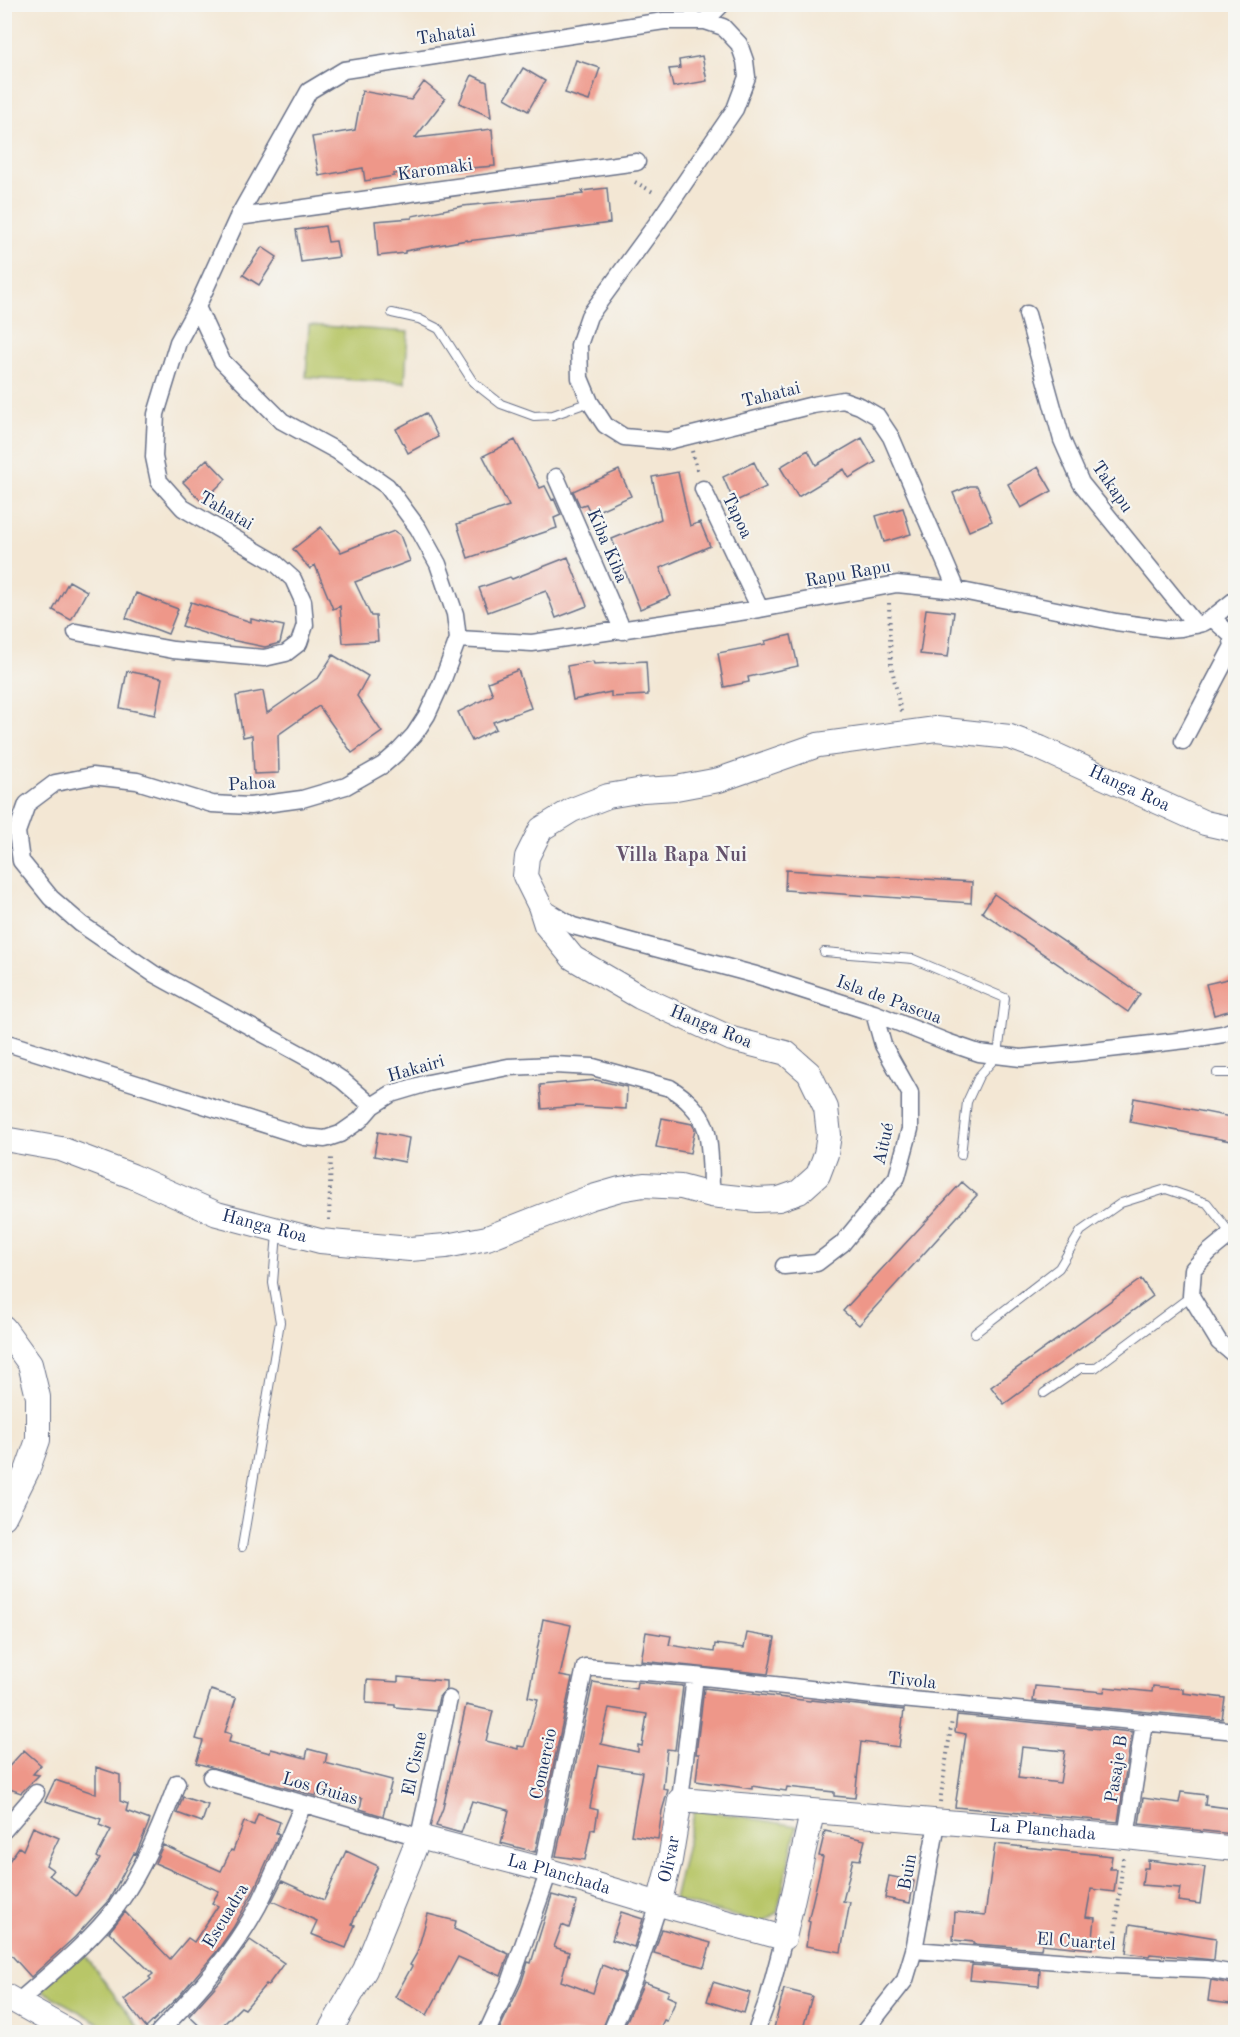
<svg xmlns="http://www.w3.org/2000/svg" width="1240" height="2037" font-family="'Old Standard TT',serif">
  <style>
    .green { fill: #b8c668; stroke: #6a7a63; stroke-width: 1.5 }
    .building { fill: #ee9789; fill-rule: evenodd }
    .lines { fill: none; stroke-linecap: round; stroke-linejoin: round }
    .lane-casing { stroke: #676f87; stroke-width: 10 }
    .street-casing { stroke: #676f87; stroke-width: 19 }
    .secondary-casing { stroke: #676f87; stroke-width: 26 }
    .path { stroke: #676f87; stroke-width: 4; stroke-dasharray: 1.5 4.5; stroke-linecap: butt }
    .lane { stroke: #fff; stroke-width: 8 }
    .street { stroke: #fff; stroke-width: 16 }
    .secondary { stroke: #fff; stroke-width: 24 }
    .labels { text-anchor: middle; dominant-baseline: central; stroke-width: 4.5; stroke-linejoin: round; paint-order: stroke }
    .street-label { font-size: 18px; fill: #1b2f5e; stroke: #f6f6f2 }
    .neighbourhood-label { font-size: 20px; font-weight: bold; fill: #65536d; stroke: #f6f6f2 }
  </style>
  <rect width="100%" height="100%" fill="#f6f6f2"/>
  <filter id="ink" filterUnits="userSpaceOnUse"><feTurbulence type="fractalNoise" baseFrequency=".0167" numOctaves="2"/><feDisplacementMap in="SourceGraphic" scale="12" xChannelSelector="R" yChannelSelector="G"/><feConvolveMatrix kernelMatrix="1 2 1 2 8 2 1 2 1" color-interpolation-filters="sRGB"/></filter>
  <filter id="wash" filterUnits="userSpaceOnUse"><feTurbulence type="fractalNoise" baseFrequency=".008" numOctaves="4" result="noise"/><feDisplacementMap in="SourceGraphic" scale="24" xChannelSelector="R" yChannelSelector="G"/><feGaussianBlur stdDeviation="1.35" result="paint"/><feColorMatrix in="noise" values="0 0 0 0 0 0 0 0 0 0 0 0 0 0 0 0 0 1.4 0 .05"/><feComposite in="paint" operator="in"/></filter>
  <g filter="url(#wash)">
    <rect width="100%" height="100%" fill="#f3e7d4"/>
    <path class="green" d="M309,325l99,7 -3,51 -99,-6z
      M695,1809l102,17 -20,87 -16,10 -87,-23z
      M81,1950l61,82h-27l-76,-43z"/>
    <g id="blocks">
      <path class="building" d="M702,56l5,25 -34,6 -4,-18 11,-1 -1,-8z
        M576,60l24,8 -11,33 -24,-8z
        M523,68l22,13 -17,30 -23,-13z
        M472,75l15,7 4,35 -32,-14z
        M424,82l21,17 -30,39 77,-9 3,37 -102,8 1,2 -29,5 -2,-13 -44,8 -7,-39 43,-7 7,-39 49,9z
        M607,188l3,35 -84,11 -59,7v-1l-62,11v2l-27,3 -3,-35 37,-3v-2l51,-10 120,-12 -1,-3z
        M325,226l3,16 8,-1 3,16 -38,5 -5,-32z
        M262,247l15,10 -18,28 -16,-10z
        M426,413l12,24 -30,16 -12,-24z
        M862,438l14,24 -27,16 -5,-9 -46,28 -18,-30 28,-17 8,15z
        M515,440l25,48 5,-2 7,14 2,-1 7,16 -7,3 3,10 -89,30 -11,-34 52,-18 -26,-50z
        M207,459l19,20 -24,23 -19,-20z
        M754,462l12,25 -32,15 -11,-25z
        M1038,467l14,24 -31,17 -13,-24z
        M619,470l12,26 -40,18 -5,-10 -6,2 -7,-15z
        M678,472l12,54 10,-4 10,24 -50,22 11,28 -31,13 -28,-70 49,-20 -9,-42z
        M970,486h7l15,35 -23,10 -16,-38z
        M903,508l8,26 -27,8 -8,-26z
        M321,527l20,25 53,-21 6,4 10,26 -55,21 16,34h5l2,25 -35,2 -3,-37 -7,3 -18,-44 -5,4 -17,-20z
        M568,557l19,49 -31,12 -10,-27 -58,21 -9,-24 31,-11 2,2z
        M69,581l18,10 -16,29 -18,-10z
        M136,593l42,16 -10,25 -42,-16z
        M191,602l60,20v-3l33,7 -4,17 -15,4 -39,-8 -1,1 -43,-14z
        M926,609l28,3 -6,45 -28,-3z
        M791,635l7,31 -50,11 1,5 -25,5 -6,-34 48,-9 -1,-3z
        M333,655l35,21 -11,20 25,36 -30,21 -33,-47 -41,29 1,38 -25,1 -2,-39 -9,2 -7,-41 27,-5 4,22 52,-36z
        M593,661l1,3 52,-3 2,34 -37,2v-5l-38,8 -6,-34z
        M518,670l13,38 -38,14 3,7 -24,12 -14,-29 35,-17 -5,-13z
        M127,671l35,7 -7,37 -35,-7z
        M786,870l186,12 -1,21 -186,-13z
        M994,894l146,100 -12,18 -146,-100z
        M1236,977v32l-22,6 -8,-31z
        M596,1080l31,7 -1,22 -51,-3 -33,3 -2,-24z
        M1134,1098l102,20v24l-106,-20z
        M662,1118l30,6 3,5 -5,24 -34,-6z
        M378,1132l31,6 -4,24 -31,-6z
        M962,1182l15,13 -118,130 -16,-14z
        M1141,1279l12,17 -149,108 -13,-17z
        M543,1619l28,6 -11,51 12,2 -37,174 -34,-9 8,-33 -37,-9 -11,32 -25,-7 7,-18 23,-103 27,6 -7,30 32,8v-3l6,1 14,-48 -10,-2z
        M646,1632l25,4 -2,9 45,7 1,-8 29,4 3,-15 28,5 -7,36 -127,-13z
        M398,1677l48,4v8l-7,8 -3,14 -41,-4v-2l-29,-2 1,-23 31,2z
        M593,1682l43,7 1,-7 46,4 -8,64 -8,-1 -4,40 5,1 -6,21 -4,28 -27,-4 11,-63 -44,-7 -8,43 8,2 -3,20 -4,-1 -6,31 -29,-4zM609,1708l38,6 -5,32 -4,-1v7l-37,-8z
        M1035,1686l69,6 1,-5 47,5 1,-6 30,3v4l42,5 -3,21 -189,-18z
        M704,1688l106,13 1,-1 93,10 -5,37 -38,-5 -6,56 -21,-2v-4l-47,-5 -1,4 -34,-5v3l-56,-8 3,-27h-3z
        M211,1690l25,8 -11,34 6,2 -2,8 41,11 1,-4 35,9 2,-9 19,5 -2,9 67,17 -9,36 -23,-7 2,-11 -44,-9 -2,7 -120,-33 7,-22 -7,-2z
        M957,1715l175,17 -14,90 -163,-15 11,-73 -11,-2zM1022,1747l43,4 -5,32 -42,-5z
        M24,1750l17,15 -8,9 6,1 -18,18 -17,-6v-15z
        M96,1767l24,8v26l8,3 -2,7 24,9 -14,34 -2,-1 -25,47 -34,37 -44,40 -27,-30v-79l15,-21 4,3 10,-23 26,11 -13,27 7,5 -4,5 27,21 24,-37 -3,-2 14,-27 -12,-5 2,-6 -56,-18 10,-21 41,14z
        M1181,1792l25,3 -1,10 31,4 -3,25 -94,-10 4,-26 36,5z
        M183,1797l25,8 -6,17 -25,-9z
        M258,1814l22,8 -4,11 3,1 -26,58 -20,36 -16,23 -38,45 -33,32 -22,-28 27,-21 -2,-2 4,-3 -44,-42 16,-20 45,47 18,-21 6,4 24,-36 -6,-3 7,-12 -64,-28 8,-18 58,26 10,-21 2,1 11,-29 10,3z
        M825,1831l40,9 -5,20 -7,-1 -10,42 7,1 -9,50 -35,-6 4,-24 -2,-1 15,-64 -4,-1z
        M995,1844l117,12 -2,13h7l-3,23 -23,-3 -5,28 9,1 -3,31 -50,-5 -1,5 -68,-5 1,-2 -21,-2 2,-28 30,3z
        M346,1851l32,15 -26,58 3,1 -9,23 -35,-14 6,-13 -45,-20 10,-20 42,19z
        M1148,1860l57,7 -5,37 -22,-3 2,-13 -38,-3 2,-17h4z
        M889,1876l25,5 -4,22 -25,-5z
        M552,1895l25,7 -8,26 -7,-3 -8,22 15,5 -8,29 32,12 9,-28 23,9 -24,58h-103l23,-48 7,-22 3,1z
        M621,1912l22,7 -9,28 -22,-7z
        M428,1914l28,7 -2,8 55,25 -8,22 -43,-19 -31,58 -32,-18 17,-31 -2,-1 7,-12z
        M1130,1924l86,14 -2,22 -64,-6 -1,2 -23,-3z
        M662,1929l49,14 -7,24 -50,-14z
        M250,1940l34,23 -16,22 -2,-1 -21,25 -4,-2 -25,25h-10l-17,-16 32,-36z
        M972,1965l68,5 -1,16 -69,-6z
        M1211,1980l21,4 -2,20 -22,-3z
        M644,1982l25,9 -2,5 9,4 -9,21 -3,-1 -6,12h-36z
        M713,1982l37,11 -6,20 -37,-12z
        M784,1989l28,7 -10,36h-29z"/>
    </g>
  </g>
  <g filter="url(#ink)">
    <use href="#blocks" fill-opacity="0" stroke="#676f87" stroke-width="1.5"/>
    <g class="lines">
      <g class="lane-casing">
        <path id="lane" d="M392,313l27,6 20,10 34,53 28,22 33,12 19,-1 37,-13
          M824,952l89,7 92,39 -7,57 -19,21 -12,26 -6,53
          M1217,1073h19
          M975,1333l84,-65 22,-37 40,-28 45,-14 41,14 24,31
          M1044,1393l37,-25h14l96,-72
          M242,1547l38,-225 -7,-39 4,-50"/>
      </g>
      <g class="street-casing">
        <path id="street" d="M705,21l17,-17
          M238,217l399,-55
          M197,307l25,54 60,60 55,30 50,35 31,42 20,36 17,50 3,25 -16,43 -15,33 -13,20 -15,16 -16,14 -37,21 -44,13 -52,7 -38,-2 -75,-23 -45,-5 -37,7 -28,21 -10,28 4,29 30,37 30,26 73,50 161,88 27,18 30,26
          M1027,314l35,126 19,43 115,142
          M556,477l67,154
          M703,489l57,120
          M76,632l97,18 91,8 22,-5 13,-10 6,-18 -2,-24 -10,-22 -20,-18 -90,-53 -24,-27 -5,-24 2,-43 22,-72 19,-35 41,-90 71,-126 35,-21 320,-49h41l18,6 16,17 6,17 2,16 -12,32 -78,114 -68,93 -10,29 1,33 10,24 15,23 19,12 44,4 145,-36 30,-5 17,6 17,10 14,21 66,153
          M458,639l74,4 228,-34 137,-25 60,6 159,32 51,7 14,-1 22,-5 9,-5 24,-19
          M1183,741l50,-95 -2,-11 -19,-17
          M540,906l33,20 183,49 118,38 73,29 32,11 42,5 54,-5 111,-13 37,-6 13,-5
          M4,1042l301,95 20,2 15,-5 20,-14 12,-14 19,-12 37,-11 80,-16 46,-2 39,2 77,21c15,9 31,24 36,41 5,17 5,47 5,66
          M1236,1233l-5,1 -22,18 -16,17 -2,27 28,46 17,14
          M784,1266l33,-3 25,-19 55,-67 13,-48v-36l-27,-48 -9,-32
          M211,1777l208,60 30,-138
          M680,1800l15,-124
          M4,1830l32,-37
          M1126,1837l18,-114
          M542,1870l43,-203 110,9 196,22 345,33
          M914,1950l198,15 94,4 30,5
          M18,2002c34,-30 72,-60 99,-96 27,-38 44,-80 60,-123
          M159,2032c37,-38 73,-78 99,-126 17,-33 30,-68 45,-101
          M487,2032l24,-52 38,-109
          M611,2032l25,-58 23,-70
          M756,2032l12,-33 16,-61
          M864,2032l41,-52 9,-30 23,-127"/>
      </g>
      <g class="secondary-casing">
        <g id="secondary">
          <path id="s1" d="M4,1139l57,10 71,27 85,38 103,27 90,8 36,-3 41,-8 102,-40 31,-9 24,-4 37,2 30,8 46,5 22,-1 20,-7 19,-17 8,-21 3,-19 -3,-27 -17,-35 -23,-20 -54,-14 -92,-42 -67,-39 -27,-33 -6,-19 -15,-30 2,-19 14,-28 31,-19 36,-14 35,-6 33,-2 43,-8 99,-35 118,-16 74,8 30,11 165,75 31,7"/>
          <path d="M4,1328l26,36 8,33v43l-11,31 -23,46"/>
          <path id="s2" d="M659,1904l11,-44 10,-60 446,37 110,12"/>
          <path d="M4,1995l66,37"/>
          <path id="s3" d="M329,2032l36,-62 54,-133 130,34 110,33 125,34 28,-125"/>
        </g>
      </g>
      <path class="path" d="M635,182l20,11
        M692,451l6,22
        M889,603l2,61 10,48
        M329,1220l2,-64
        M940,1802l12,-82
        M1114,1949l9,-91"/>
      <use href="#lane" class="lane"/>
      <use href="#street" class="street"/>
      <use href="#secondary" class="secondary"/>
    </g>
  </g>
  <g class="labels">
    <g class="street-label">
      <text transform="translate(446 35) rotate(-9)">Tahatai</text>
      <text transform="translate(435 170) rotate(-8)">Karomaki</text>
      <text transform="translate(771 395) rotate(-14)">Tahatai</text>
      <text transform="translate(1112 487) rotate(55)">Takapu</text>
      <text transform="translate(226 511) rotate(30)">Tahatai</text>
      <text transform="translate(737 516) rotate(64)">Tapoa</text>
      <text transform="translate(607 546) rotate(67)">Kiba Kiba</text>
      <text transform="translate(848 574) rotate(-10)">Rapu Rapu</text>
      <text transform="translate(252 784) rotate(-3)">Pahoa</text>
      <text stroke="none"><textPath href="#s1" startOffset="1986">Hanga Roa</textPath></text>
      <text transform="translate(889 1000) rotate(20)">Isla de Pascua</text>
      <text transform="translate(711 1027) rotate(22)">Hanga Roa</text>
      <text transform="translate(416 1069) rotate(-16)">Hakairi</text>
      <text transform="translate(884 1144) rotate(-77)">Aitué</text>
      <text stroke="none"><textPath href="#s1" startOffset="276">Hanga Roa</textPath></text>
      <text transform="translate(912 1681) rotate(6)">Tivola</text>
      <text transform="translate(415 1764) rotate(-78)">El Cisne</text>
      <text transform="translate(544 1764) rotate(-78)">Comercio</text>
      <text transform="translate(1117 1769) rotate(-81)">Pasaje B</text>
      <text transform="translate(320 1789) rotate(16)">Los Guias</text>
      <text stroke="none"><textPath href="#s2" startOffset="470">La Planchada</textPath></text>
      <text stroke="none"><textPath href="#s2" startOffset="46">Olivar</textPath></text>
      <text transform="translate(908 1872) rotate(-80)">Buin</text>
      <text stroke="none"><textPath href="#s3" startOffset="360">La Planchada</textPath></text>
      <text transform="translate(226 1916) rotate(-59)">Escuadra</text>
      <text transform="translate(1076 1942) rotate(4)">El Cuartel</text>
    </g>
    <g class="neighbourhood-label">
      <text x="681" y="856">Villa Rapa Nui</text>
    </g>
  </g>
  <rect width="1240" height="2037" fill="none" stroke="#f6f6f2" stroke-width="24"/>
</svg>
